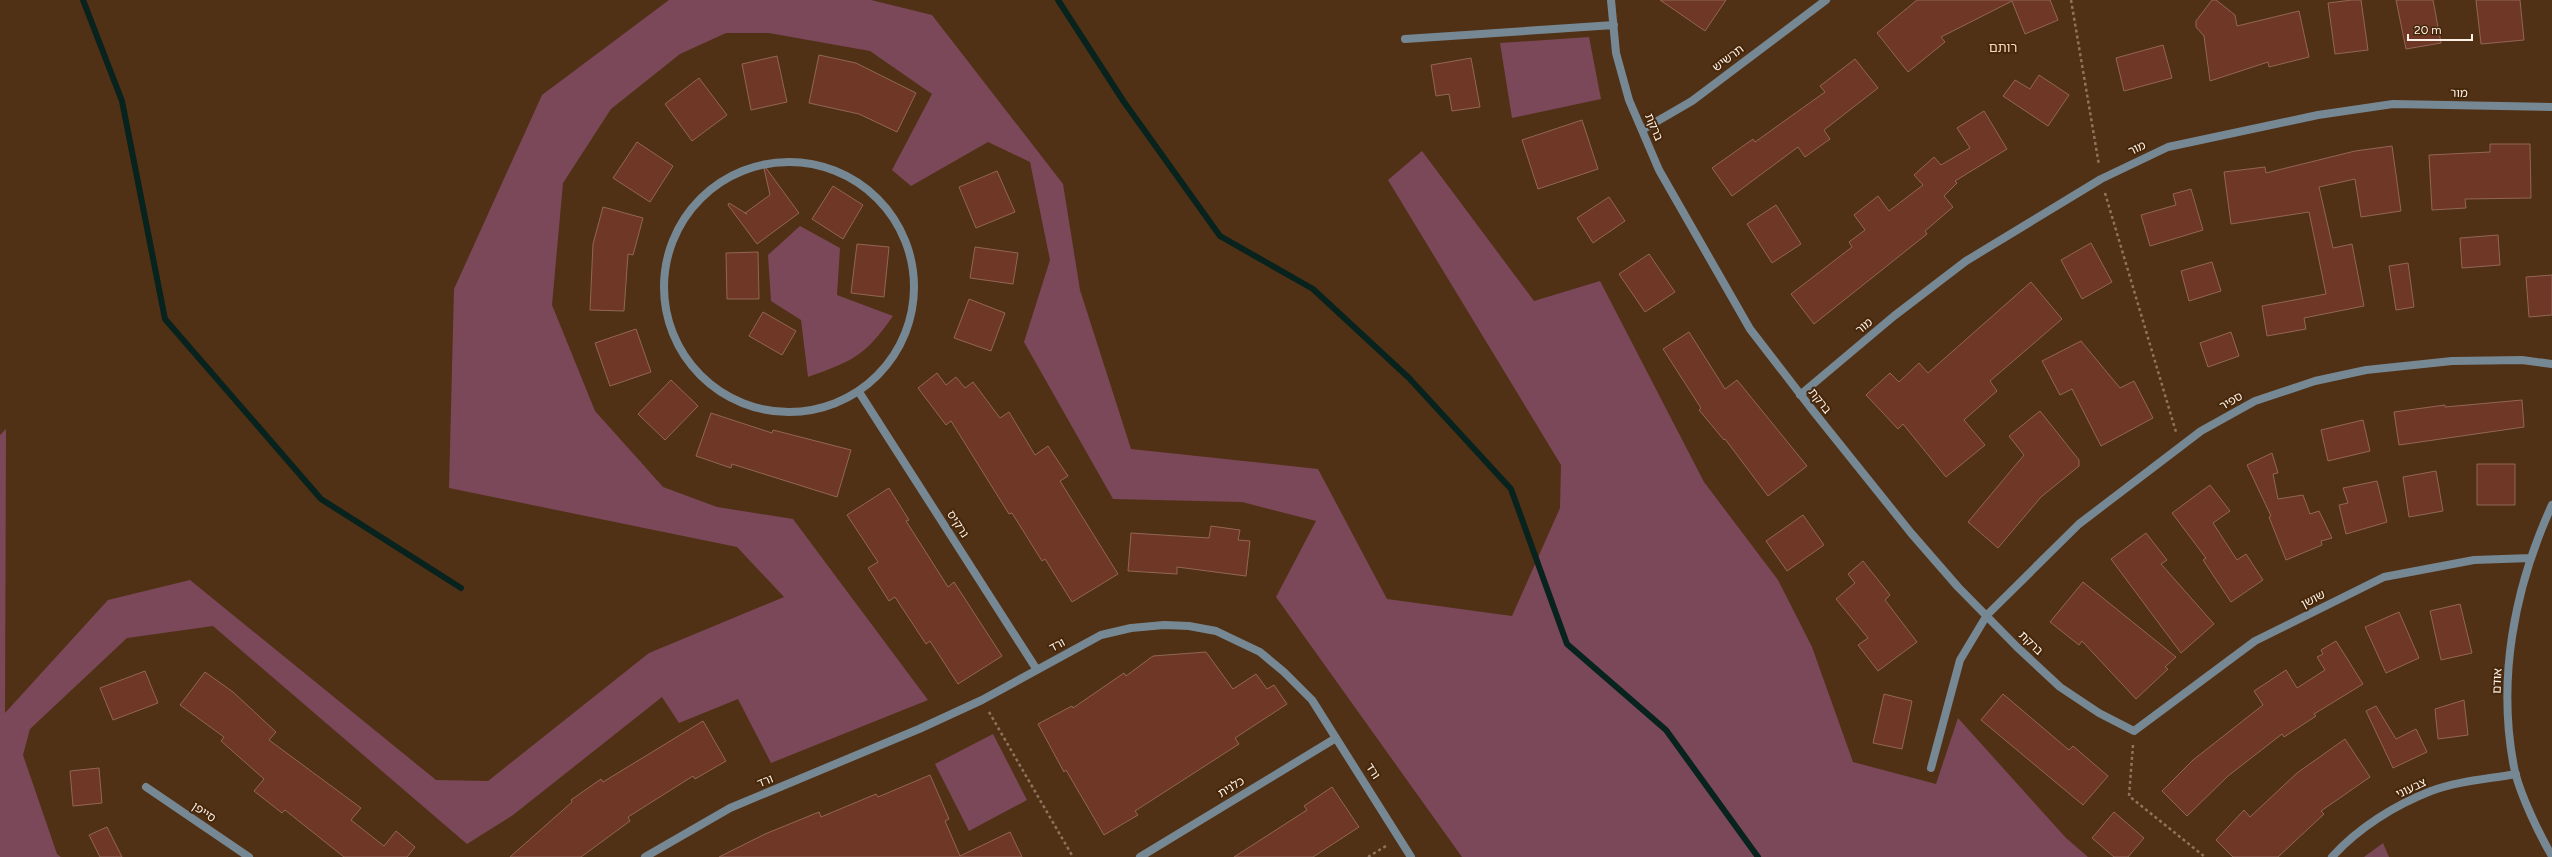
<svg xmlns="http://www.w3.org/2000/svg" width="2552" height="857" font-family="Figtree,'Noto Sans Hebrew',sans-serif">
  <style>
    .green { fill: #7b485a }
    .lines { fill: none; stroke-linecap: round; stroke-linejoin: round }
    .stream { stroke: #08221d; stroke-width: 6 }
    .building { fill: #6f3826; stroke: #926556 }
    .path { stroke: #8e745f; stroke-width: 2.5; stroke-dasharray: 3 3; stroke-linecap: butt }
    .minor { stroke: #768894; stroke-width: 8 }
    .labels { text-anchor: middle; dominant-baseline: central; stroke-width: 4; stroke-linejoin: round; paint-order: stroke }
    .street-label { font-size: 12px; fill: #fdf0e7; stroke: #46270a }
    .neighbourhood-label { font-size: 13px; fill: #fad8c0; stroke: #46270a }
  </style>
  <rect width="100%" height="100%" fill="#513115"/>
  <path class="green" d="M669,0h202l61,15 131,169 17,106 51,159 187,20 69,130 125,17 48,-108 1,-43 -173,-285 34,-29 112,150 66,-20 104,201 74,98 34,67 41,115 83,22 22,-66 108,120 22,19h-626l-186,-260 40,-76 -74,-19 -129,-3 -89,-157 26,-82 -20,-98 -42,-20 -77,44 -19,-16 40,-76 -62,-43 -101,-18h-43l-46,21 -69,55 -48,74 -11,122 43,106 68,76 54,20 76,12 135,181 -157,63 -33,-64 -59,24 -17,-26 -149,118 -46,29 -254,-218 -86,12 -97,91 -7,26 34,99 4,3h-61v-422l6,-6 -1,284 103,-113 82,-20 246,200 52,1 161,-128 135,-56 -47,-50 -288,-59 5,-199 88,-194z
    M1589,37l12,62 -89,19 -12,-75z
    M800,226l40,22 -3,47 56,21c-28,40 -40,45 -85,61l-7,-57 -30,-19 -3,-46z
    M993,734l34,66 -58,31 -34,-67z
    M2383,843l6,14h-25z"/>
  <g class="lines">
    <path class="stream" d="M83,0l39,101 43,218 156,180 140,89
      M1058,0l66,102 96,134 93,53 96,89 102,111 56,155 99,86 92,127"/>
  </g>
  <path class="building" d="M1660,0h66l-21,31z
    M1917,0h133l8,20 -33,14 -13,-33 -71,36 4,5 -37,30 -31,-39z
    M2212,0h4l19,15 2,11 62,-15 10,46 -40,10 -1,-5 -58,19 -6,-45 -8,-9v-6z
    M2352,0h9l7,50 -33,4 -7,-51z
    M2396,0h37l8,43 -35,6z
    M2476,0h44l4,40 -43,4z
    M2163,45l9,33 -48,13 -8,-33z
    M819,55l37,8 60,30 -19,39 -38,-18 -50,-11z
    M777,56l10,46 -36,8 -9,-46z
    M1471,58l9,49 -28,4 -3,-17 -13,2 -5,-31z
    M1855,59l23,29 -54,42 6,9 -25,18 -7,-10 -66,49 -20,-28 41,-29 2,3 70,-50 -5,-6z
    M2039,75l30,20 -21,31 -45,-30 12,-16 15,9z
    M699,78l28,37 -35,26 -27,-37z
    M1984,111l23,38 -52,32 2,2 -13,13 9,11 -28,24 2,3 -113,90 -23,-30 61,-47 -3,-5 16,-12 -11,-15 24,-19 11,15 34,-26 -9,-10 20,-18 7,8 29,-17 -13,-20z
    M1582,120l16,49 -60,20 -16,-49z
    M637,142l36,24 -23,36 -37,-24z
    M2490,144h40l1,54 -66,1 1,9 -34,2 -3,-55 61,-3z
    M2392,146l9,65 -40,6 -6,-38 -36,8 14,61 19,-4 12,62 -60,12 2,11 -39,7 -5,-30 64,-12 -17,-82 -78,12 -7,-52 41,-5 1,6 89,-22z
    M763,164l36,49 -42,31 -29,-39 1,-2 18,11 -2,-1 25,-18z
    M997,171l18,41 -39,16 -17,-41z
    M833,186l30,19 -20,34 -31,-20z
    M2191,189l12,41 -53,16 -9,-31 35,-10 -3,-11z
    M1609,197l16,24 -32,22 -16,-25z
    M1776,205l25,39 -29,19 -25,-39z
    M603,207l40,11 -10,37 -5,-1 -4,57 -34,-1 3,-66z
    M2498,235l2,30 -38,3 -2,-30z
    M2091,243l21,39 -30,17 -21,-39z
    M857,244l32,3 -5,50 -33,-4z
    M975,247l43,6 -5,31 -43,-6z
    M758,252l1,47h-32l-1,-46z
    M1649,254l26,38 -30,20 -26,-38z
    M2212,262l9,29 -32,10 -8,-30z
    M2408,263l6,44 -18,3 -7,-44z
    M2552,275v40l-23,2 -3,-40z
    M2031,282l31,37 -72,62 7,10 -33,29 21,25 -39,32 -43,-53 -5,5 -32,-34 24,-22 9,9 20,-19 9,10z
    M969,299l36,14 -14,38 -37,-13z
    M763,312l33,19 -14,24 -33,-19z
    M636,329l15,43 -41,14 -15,-43z
    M1689,332l36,57 12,-9 70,86 -39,30 -43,-57 -1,1 -25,-30 2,-2 -38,-59z
    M2231,332l8,24 -31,11 -8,-24z
    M2081,341l39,47 14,-7 19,37 -52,28 -29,-57 -12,6 -18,-34z
    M937,373l9,12 10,-8 9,11 8,-6 27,36 9,-6 26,43 13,-9 20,30 -8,5 58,93 -46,28 -27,-43 -3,2 -30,-48 -3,1 -58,-93 -5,4 -28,-37z
    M671,380l27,26 -33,34 -27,-26z
    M2522,400l2,27 -125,18 -5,-33 51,-7v2z
    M2040,411l39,49v6l-38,31 -43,51 -30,-26 56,-67 -15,-19z
    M711,413l61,20 1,-3 78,20 -14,47 -105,-33 -1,4 -35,-12z
    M2363,420l7,31 -42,10 -7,-31z
    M2272,453l6,20 -5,1 5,25 25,-4 7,19 9,-3 13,27 -11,3 1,4 -36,15 -17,-43 2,-1 -24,-51z
    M2477,464h38v41h-38z
    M2436,471l7,40 -34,6 -6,-40z
    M2377,481l10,41 -41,12 -7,-29 9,-2 -5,-15z
    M2210,485l20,26 -17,12 24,37 9,-6 17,26 -32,22 -28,-42 3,-2 -34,-45z
    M889,488l20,32 -3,1 42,66 6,-5 48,74 -44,28 -28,-43 -4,3 -31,-47 -6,4 -21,-33 10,-6 -31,-47z
    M1803,515l21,30 -37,26 -21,-30z
    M1211,526l29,4 -2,10 12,1 -4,35 -69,-9v7l-49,-3 3,-38 78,5z
    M2146,533l21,27 -6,4 53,60 -33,29 -70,-94z
    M1863,561l27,34 -5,5 32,42 -39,29 -20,-26 10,-7 -32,-39 19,-16 -7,-9z
    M2083,582l93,75 -11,10 3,2 -32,30 -54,-58 -3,4 -29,-23z
    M2460,604l12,49 -31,7 -11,-49z
    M2399,612l20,46 -33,15 -21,-46z
    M2336,641l27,43 -49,30 2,2 -32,21 -2,-3 -54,42 -41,40 -25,-25 31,-31 70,-55 -9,-14 32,-21 11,18 28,-18 -8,-13 6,-3 -2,-4z
    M1206,652l27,37 23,-15 11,15 7,-4 13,19 -52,34 4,6 -104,67 3,4 -34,20 -38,-65 -2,2 -26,-48 34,-18 1,2 51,-35 2,3 27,-20z
    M145,671l13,32 -45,17 -13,-32z
    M205,672l28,20 43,40 -7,8 92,68 -10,12 33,26 12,-15 19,16 -8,10h-63l-59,-47 -3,3 -28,-22 10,-12 -43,-38 3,-4 -44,-32z
    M1884,694l28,7 -10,48 -29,-6z
    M2003,694l66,56 4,-4 35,30 -25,29 -102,-85z
    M2464,700l4,35 -30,4 -3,-30z
    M2376,706l20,33 20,-10 11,23 -34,16 -27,-57z
    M703,721l23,40 -31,18 -2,-3 -65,41 2,4 -49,36h-71l62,-55 -1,-2 30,-21 2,3z
    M2345,739l25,38 -49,34 3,3 -46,43h-45l-17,-17 28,-30 6,7 47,-44z
    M99,768l3,35 -29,3 -3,-35z
    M930,775l19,44 -4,2 15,35 50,-24 12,25h-303l46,-23 54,-22 2,5 55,-23 2,3z
    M1332,787l27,40 -46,30h-79l73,-47 -3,-4z
    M2114,812l30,26 -16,19h-14l-22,-19z
    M107,827l15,30h-22l-11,-22z"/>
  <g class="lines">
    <path class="path" d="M2071,0l28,165
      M2105,193l71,239
      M989,712l84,145
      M2133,745l-4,51 76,61
      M1368,857l18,-11"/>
    <path class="minor" d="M1611,0l5,53 13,47 30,70 91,159 64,83 97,121 47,54 59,60 43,40 39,26 35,18 121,-90 129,-64 90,-17 57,-2
      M1405,39l209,-14
      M1642,130l50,-29 134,-101
      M664 287a125 125 0 1 1 250 0a125 125 0 1 1-250 0Z
      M859,392l178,278
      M1800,395l94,-79 72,-55 135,-82 67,-32 150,-32 75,-11 159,3
      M2552,505c-38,83 -56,177 -37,267 6,24 24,62 37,84
      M1931,768l29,-108 27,-45 92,-91 122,-93 54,-30 60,-20 51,-11 86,-9 70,-1 30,4
      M146,787l103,70
      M645,857l85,-49 189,-79 63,-29 119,-65 30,-7 33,-3 25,1 27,5 44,21 24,20 28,28 99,157
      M1140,857l196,-119
      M2332,857c26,-29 63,-52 99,-66 26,-10 57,-12 85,-17"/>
  </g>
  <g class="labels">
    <g class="street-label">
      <text transform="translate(1728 58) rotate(-37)">תרשיש</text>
      <text transform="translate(2459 93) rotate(1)">מור</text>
      <text transform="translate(1654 127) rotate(67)">ברקת</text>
      <text transform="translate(2137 148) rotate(-26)">מור</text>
      <text transform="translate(1864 326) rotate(-40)">מור</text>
      <text transform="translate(1820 401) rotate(52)">ברקת</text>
      <text transform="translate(2231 401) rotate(-30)">ספיר</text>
      <text transform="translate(958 524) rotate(57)">נרקיס</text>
      <text transform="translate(2313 599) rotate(-27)">שושן</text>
      <text transform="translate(2031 643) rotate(44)">ברקת</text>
      <text transform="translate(1057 645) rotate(-28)">ורד</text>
      <text transform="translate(2497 681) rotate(-88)">אודם</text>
      <text transform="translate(1373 771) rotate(57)">ורד</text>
      <text transform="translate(765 781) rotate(-22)">ורד</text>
      <text transform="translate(1231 787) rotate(-31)">כלנית</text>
      <text transform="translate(2411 788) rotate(-25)">צבעוני</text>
      <text transform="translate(204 812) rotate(34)">סייפן</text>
    </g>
    <g class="neighbourhood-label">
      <text x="2003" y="47">רותם</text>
    </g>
  </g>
  <path d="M2408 34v6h64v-6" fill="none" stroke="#fdf0e7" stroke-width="2"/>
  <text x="2414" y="34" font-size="12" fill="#fdf0e7" stroke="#46270a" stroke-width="3" paint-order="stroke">20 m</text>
</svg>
